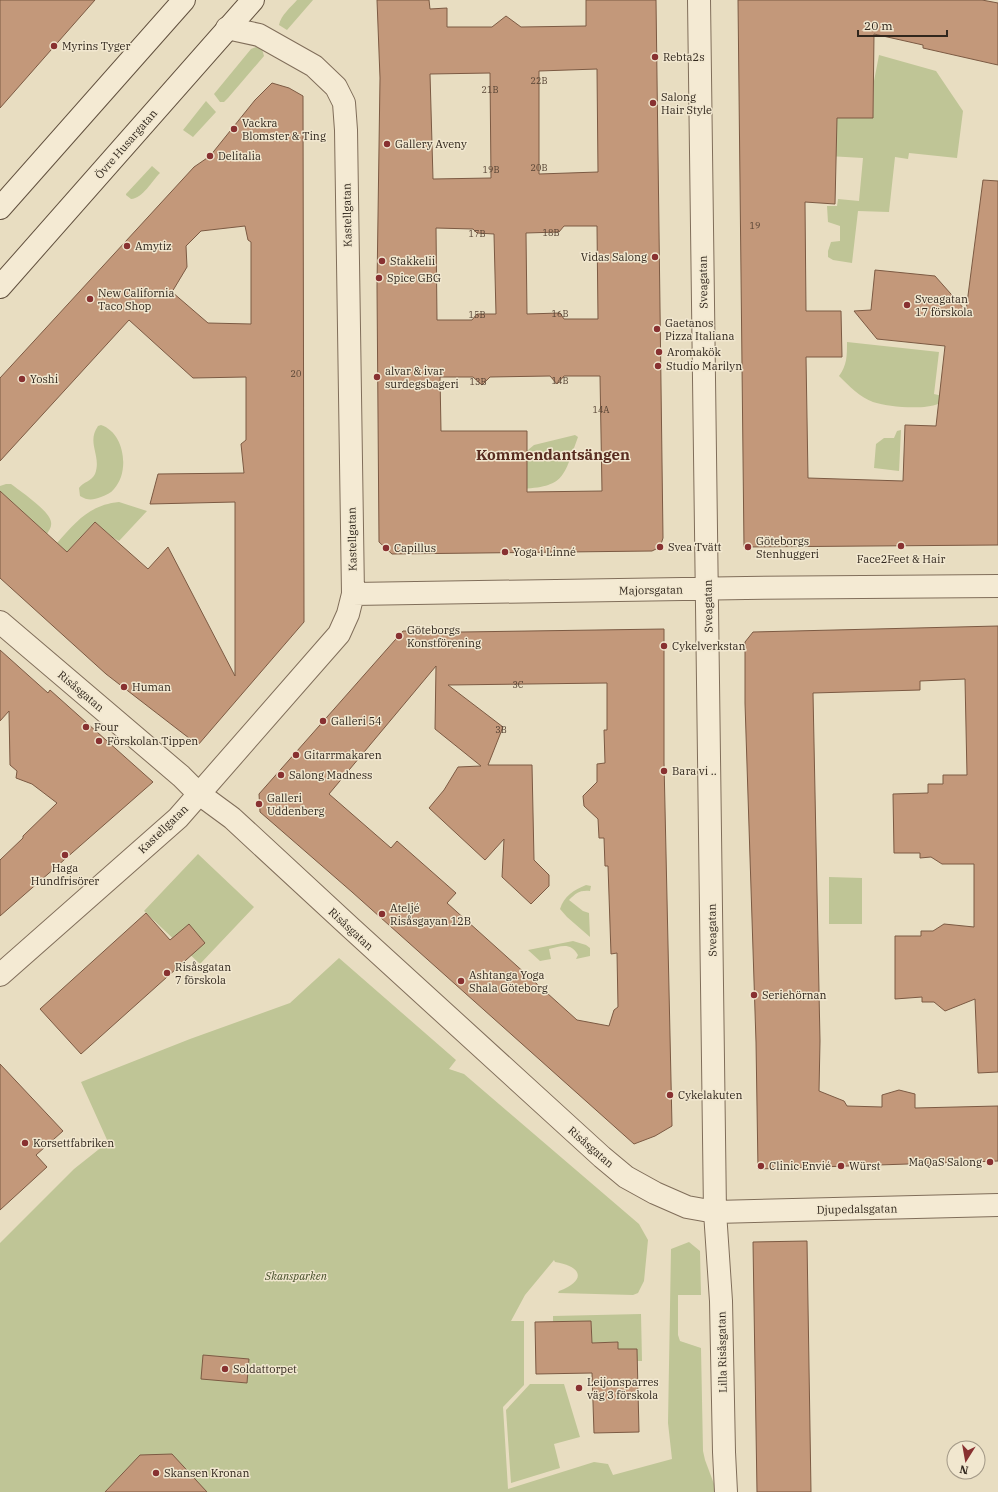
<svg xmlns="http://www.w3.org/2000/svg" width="998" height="1492" font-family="'IBM Plex Serif',serif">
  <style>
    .green { fill: #bfc596 }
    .building { fill: #c3987a; stroke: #7c5a43; fill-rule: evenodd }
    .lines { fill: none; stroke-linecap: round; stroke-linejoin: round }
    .street-casing { stroke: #806e5a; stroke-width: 24 }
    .secondary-casing { stroke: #61503e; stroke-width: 24 }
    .street { stroke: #f4ead3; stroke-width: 22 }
    .secondary { stroke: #f4ead3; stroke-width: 22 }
    .poi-dot { fill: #883131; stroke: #f1e7cf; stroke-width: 1.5 }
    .labels { text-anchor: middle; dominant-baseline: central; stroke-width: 3; stroke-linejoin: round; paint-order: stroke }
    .number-label { font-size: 9px; fill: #564334 }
    .poi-label { font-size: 11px; fill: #31271d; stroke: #f1e7cf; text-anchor: start }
    .street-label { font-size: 11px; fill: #31271d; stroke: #f1e7cf }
    .park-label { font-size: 11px; font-style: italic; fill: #424b26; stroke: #f1e7cf }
    .district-label { font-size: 15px; font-weight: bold; fill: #592d21; stroke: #f1e7cf }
  </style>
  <rect width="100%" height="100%" fill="#e8ddc1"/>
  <path class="green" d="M297,0h16l-26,30 -8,-5c2,-10 12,-18 18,-25z
    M256,47l6,2 2,7 -36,42 -4,4h-4l-6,-8 37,-45z
    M879,55l57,16 27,40 -6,47 -48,-5 -1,6 -13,-2 -6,55 -31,-1 -6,52 -19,-3 -5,-3v-6l3,-9 9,-1v-15l-12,-4 -1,-16h10l1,-7 21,2 4,-43 -35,-2 3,-38 42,-1 1,-36z
    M206,101l10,11 -23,25 -10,-7z
    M152,166l8,7c-8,8 -17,25 -29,26l-5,-4v-1z
    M847,342l92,10 -5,42 13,3c-3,3 -5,6 -9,7 -14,6 -51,3 -65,-2 -12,-4 -25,-17 -34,-26 8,-11 8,-20 8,-34z
    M101,425c24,8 29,47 13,64 -3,4 -8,6 -13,8 -8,3 -13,4 -21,-1l-1,-8c4,-6 13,-7 16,-14 7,-18 -9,-31 3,-48z
    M901,430l-2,41 -25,-3 2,-24 8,-6h10l3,-7z
    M575,435l3,2c-15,40 -12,50 -59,52l-39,-39h48l6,-5z
    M6,484h5c9,7 39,27 40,38 1,5 -2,8 -4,12l-47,-43v-5z
    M119,502l28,9 -28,30 -7,-4 -17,-15 -28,30 -10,-9c19,-21 32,-38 62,-41z
    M198,854l56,53 -54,57 -56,-53z
    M829,877l33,1v46h-33z
    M586,885l5,1 -1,5c-10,-1 -14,2 -21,9l14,11 6,2 1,24 -23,-20 -7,-8c4,-13 14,-19 26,-24z
    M573,941l13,4 4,3v8l-14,3 2,-4c-7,-13 -17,-9 -29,-6l2,10 -11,2 -12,-11z
    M339,958l117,102 -7,9 15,5 175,150 9,16 -4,41 -6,12 -5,2 -75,-2 1,-2c29,-11 22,-25 -4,-29l-1,-2 -29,35 -14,26h13v64l-21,22 5,82 86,-27 14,2 5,11 59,-16 -4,-36 3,-174 18,-7 11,9 1,44h-23v40l2,6 21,7 2,103 2,9 12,32h-717v-249l74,-74 34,-27 -27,-60 109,-43 100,-36z
    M641,1314l1,47h-5v-12h-19l-1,-7 -25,1 -1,-22 -38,1v-6z
    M530,1384h34l16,53 -26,7 6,24 -49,15 -5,-73z"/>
  <path class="building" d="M0,0h95l-95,108z
    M377,0h52l1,9 17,-1v19h45l14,-11 15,11 65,-1v-26h70l7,538 -3,9 -8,4 -260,3 -13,-12 -2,-256 3,-208zM597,69l1,103 -59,2v-103zM490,73l1,105 -58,1 -3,-105zM564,226h33l1,93h-34l-4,-6 -33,1 -1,-81 33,-1zM436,228l37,1 4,4 17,1 2,80h-19l-5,6h-35zM550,376l7,8 7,-8h36l2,115 -75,1v-61h-86l-1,-54h33l9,8 8,-8z
    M738,0h244l16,3v62l-75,-17v-3l-49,-11 -1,84h-36l-2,86 -30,-2 1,109h35l1,46h-36l2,121 95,3 2,-56 31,1 9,-80 -68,-7 -23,-28 17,-1 4,-40 60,6 31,35 17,-131 15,1v364l-254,2z
    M272,83l17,5 14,8 1,526 -106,123 -92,-71 -106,-96v-87l67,61 28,-30 53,47 20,-22 67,129v-174l-85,2 8,-30 86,-1 -3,-29 5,-4v-63l-53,1 -64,-58 -129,141v-83l194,-211 16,-11 45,-56zM245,226l3,14 3,2v82l-43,-1 -36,-31 15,-25 -1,-21 15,-15z
    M998,626v446l-20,1 -3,-74 -30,12 -11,-9h-12v-5l-27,2v-63h26v-5h12l11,-7 30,3v-63h-32l-11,-7 -11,1v-5h-26l-1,-59 35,-1v-9h15v-9h24l-2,-96 -45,2v9l-107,3 7,348 -1,50 25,10 3,5 35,1v-12l17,-5 16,4v14l83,-2v55l-240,8 -2,-127 -11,-339v-61l8,-10z
    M664,629v133l8,364 -17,10 -21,8 -282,-252 -92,-80 -1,-18 144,-163 59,1zM436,666l-1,63 46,37 -23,1 -14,23 -15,18 56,52 19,-21 -2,38 29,27 18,-18v-11l-15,-15 -2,-95h-44l15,-38 -55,-42 159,-2v47h-3l1,33 -8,1v18l-14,14 1,10 14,13 1,19h5l1,28h3l3,88 6,-1 1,54 -4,3 -5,16 -32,-6 -130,-117 9,-10 -59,-52 -6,7 -62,-54z
    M0,650l48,43 2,-3 103,92 -153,134v-56l23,-22v-2l34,-33 -25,-19 -16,-6 1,-7 -7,-6 -1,-54 -9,10z
    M146,913l24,27 19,-16 16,19 -124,111 -41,-45z
    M0,1064l63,67 -27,24 11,12 -47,43z
    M807,1241l4,251h-54l-4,-250z
    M591,1321l1,22 26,-1v7h19l2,83 -45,1 -2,-60 -56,1 -1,-52z
    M203,1355l46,4 -2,24 -46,-4z
    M172,1454l35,38h-102l35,-37z"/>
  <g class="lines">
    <g class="street-casing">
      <path id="street" d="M699,0l16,1212 6,89 3,151 2,40
        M353,594l393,-6 252,-2
        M0,622l181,154 17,17 34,25 119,110 251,229 24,20 29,16 32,14 28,5 283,-7
        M0,975l178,-157 161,-184 9,-20 5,-20 -7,-464 -2,-27 -8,-16 -22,-21 -55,-31 -32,-7"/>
    </g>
    <g class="secondary-casing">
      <path id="secondary" d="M0,208l184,-208
        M0,287l253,-287"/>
    </g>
    <use href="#street" class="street"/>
    <use href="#secondary" class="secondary"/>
  </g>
  <g class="poi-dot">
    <circle cx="54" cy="46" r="4"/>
    <circle cx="655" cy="57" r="4"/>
    <circle cx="653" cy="103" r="4"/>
    <circle cx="234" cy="129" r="4"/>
    <circle cx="387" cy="144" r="4"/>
    <circle cx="210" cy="156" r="4"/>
    <circle cx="127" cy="246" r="4"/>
    <circle cx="655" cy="257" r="4"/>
    <circle cx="382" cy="261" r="4"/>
    <circle cx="379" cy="278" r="4"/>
    <circle cx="90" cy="299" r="4"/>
    <circle cx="907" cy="305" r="4"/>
    <circle cx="657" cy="329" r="4"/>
    <circle cx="659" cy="352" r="4"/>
    <circle cx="658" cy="366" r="4"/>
    <circle cx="377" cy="377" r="4"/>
    <circle cx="22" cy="379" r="4"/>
    <circle cx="901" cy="546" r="4"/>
    <circle cx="660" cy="547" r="4"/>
    <circle cx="748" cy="547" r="4"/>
    <circle cx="386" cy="548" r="4"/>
    <circle cx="505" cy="552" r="4"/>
    <circle cx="399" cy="636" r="4"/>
    <circle cx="664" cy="646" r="4"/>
    <circle cx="124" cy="687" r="4"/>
    <circle cx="323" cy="721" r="4"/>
    <circle cx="86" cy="727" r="4"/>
    <circle cx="99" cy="741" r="4"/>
    <circle cx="296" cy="755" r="4"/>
    <circle cx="664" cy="771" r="4"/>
    <circle cx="281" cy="775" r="4"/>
    <circle cx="259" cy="804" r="4"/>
    <circle cx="65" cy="855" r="4"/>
    <circle cx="382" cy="914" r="4"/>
    <circle cx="167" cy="973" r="4"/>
    <circle cx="461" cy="981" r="4"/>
    <circle cx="754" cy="995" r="4"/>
    <circle cx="670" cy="1095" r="4"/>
    <circle cx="25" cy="1143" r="4"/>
    <circle cx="990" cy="1162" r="4"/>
    <circle cx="761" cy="1166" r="4"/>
    <circle cx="841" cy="1166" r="4"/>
    <circle cx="225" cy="1369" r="4"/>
    <circle cx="579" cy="1388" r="4"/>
    <circle cx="156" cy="1473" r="4"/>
  </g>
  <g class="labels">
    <g class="number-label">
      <text x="539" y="80">22B</text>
      <text x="490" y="89">21B</text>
      <text x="539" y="167">20B</text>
      <text x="491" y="169">19B</text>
      <text x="755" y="225">19</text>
      <text x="551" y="232">18B</text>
      <text x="477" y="233">17B</text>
      <text x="560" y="313">16B</text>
      <text x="477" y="314">15B</text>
      <text x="296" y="373">20</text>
      <text x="560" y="380">14B</text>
      <text x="478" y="381">13B</text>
      <text x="601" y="409">14A</text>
      <text x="518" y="684">3C</text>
      <text x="501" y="729">3B</text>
    </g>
    <g class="poi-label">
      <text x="62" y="46">Myrins Tyger</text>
      <text x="663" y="57">Rebta2s</text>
      <text x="661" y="97">Salong<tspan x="661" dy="13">Hair Style</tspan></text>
      <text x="242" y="123">Vackra<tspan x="242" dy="13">Blomster &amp; Ting</tspan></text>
      <text x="395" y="144">Gallery Aveny</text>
      <text x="218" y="156">Delitalia</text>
      <text x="135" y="246">Amytiz</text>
      <text x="647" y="257" text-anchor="end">Vidas Salong</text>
      <text x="390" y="261">Stakkelii</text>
      <text x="387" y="278">Spice GBG</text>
      <text x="98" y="293">New California<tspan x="98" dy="13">Taco Shop</tspan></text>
      <text x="915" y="299">Sveagatan<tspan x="915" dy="13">17 förskola</tspan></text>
      <text x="665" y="323">Gaetanos<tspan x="665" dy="13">Pizza Italiana</tspan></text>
      <text x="667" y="352">Aromakök</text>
      <text x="666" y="366">Studio Marilyn</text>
      <text x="385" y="371">alvar &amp; ivar<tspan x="385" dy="13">surdegsbageri</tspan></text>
      <text x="30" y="379">Yoshi</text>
      <text x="756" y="541">Göteborgs<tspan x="756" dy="13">Stenhuggeri</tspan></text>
      <text x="668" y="547">Svea Tvätt</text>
      <text x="394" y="548">Capillus</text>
      <text x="513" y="552">Yoga i Linné</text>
      <text x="901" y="559" text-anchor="middle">Face2Feet &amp; Hair</text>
      <text x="407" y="630">Göteborgs<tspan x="407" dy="13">Konstförening</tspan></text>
      <text x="672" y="646">Cykelverkstan</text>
      <text x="132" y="687">Human</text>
      <text x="331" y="721">Galleri 54</text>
      <text x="94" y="727">Four</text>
      <text x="107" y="741">Förskolan Tippen</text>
      <text x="304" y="755">Gitarrmakaren</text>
      <text x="672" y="771">Bara vi ..</text>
      <text x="289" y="775">Salong Madness</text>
      <text x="267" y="798">Galleri<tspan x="267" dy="13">Uddenberg</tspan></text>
      <text x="65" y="868" text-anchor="middle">Haga<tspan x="65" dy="13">Hundfrisörer</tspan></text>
      <text x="390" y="908">Ateljé<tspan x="390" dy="13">Risåsgayan 12B</tspan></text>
      <text x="175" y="967">Risåsgatan<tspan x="175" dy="13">7 förskola</tspan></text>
      <text x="469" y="975">Ashtanga Yoga<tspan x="469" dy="13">Shala Göteborg</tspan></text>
      <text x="762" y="995">Seriehörnan</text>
      <text x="678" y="1095">Cykelakuten</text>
      <text x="33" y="1143">Korsettfabriken</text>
      <text x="982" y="1162" text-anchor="end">MaQaS Salong</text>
      <text x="769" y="1166">Clinic Envié</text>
      <text x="849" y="1166">Würst</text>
      <text x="233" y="1369">Soldattorpet</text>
      <text x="587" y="1382">Leijonsparres<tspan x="587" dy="13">väg 3 förskola</tspan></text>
      <text x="164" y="1473">Skansen Kronan</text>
    </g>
    <g class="street-label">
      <text transform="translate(126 144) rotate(-49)">Övre Husargatan</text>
      <text transform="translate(347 215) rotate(-91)">Kastellgatan</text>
      <text transform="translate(703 282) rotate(-91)">Sveagatan</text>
      <text transform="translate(352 539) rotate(-91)">Kastellgatan</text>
      <text transform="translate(651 590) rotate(-1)">Majorsgatan</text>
      <text transform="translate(708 606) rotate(-91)">Sveagatan</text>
      <text transform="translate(81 691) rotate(40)">Risåsgatan</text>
      <text transform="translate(163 829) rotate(-44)">Kastellgatan</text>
      <text transform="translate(351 929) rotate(43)">Risåsgatan</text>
      <text transform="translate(712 930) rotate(-91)">Sveagatan</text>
      <text transform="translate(591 1147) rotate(41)">Risåsgatan</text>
      <text transform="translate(857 1209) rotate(-1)">Djupedalsgatan</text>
      <text transform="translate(722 1352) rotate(-91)">Lilla Risåsgatan</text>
    </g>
    <g class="park-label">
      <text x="296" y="1276">Skansparken</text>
    </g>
    <g class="district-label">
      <text x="553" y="454">Kommendantsängen</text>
    </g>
  </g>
  <g transform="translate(966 1460) rotate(191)"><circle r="19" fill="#f1e7cf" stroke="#a49a88"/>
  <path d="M0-3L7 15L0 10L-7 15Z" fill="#883131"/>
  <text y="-6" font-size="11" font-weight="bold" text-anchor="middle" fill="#31271d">N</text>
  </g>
  <path d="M858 30v6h89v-6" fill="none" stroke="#31271d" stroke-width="2"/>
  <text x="864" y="30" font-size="12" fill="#31271d" stroke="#f1e7cf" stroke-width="3" paint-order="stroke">20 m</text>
</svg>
